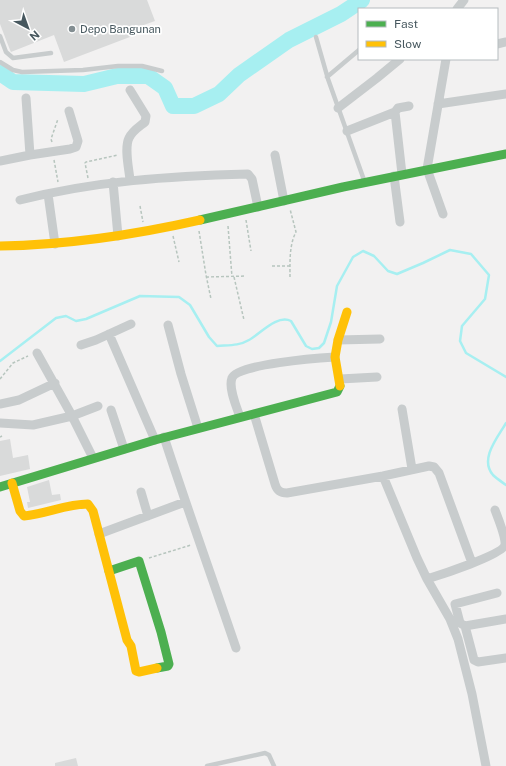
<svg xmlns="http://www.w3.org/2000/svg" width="506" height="766" font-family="'Public Sans',sans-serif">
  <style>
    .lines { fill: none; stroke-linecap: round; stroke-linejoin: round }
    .stream { stroke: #a7eff1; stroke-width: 2.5 }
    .river { stroke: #a7eff1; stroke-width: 16 }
    .building { fill: #d9dada }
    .path { stroke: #b7c5be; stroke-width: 1.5; stroke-dasharray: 3 2; stroke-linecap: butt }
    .lane { stroke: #c8cccd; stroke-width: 4.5 }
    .street { stroke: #c8cccd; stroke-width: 9 }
    .fast { stroke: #4caf50; stroke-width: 9 }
    .slow { stroke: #ffc107; stroke-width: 9 }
    .poi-dot { fill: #838e92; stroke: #fff; stroke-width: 1.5 }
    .labels { text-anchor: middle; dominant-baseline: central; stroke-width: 3.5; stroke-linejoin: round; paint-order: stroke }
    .poi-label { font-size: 11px; fill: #47585f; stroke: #fff; text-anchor: start }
  </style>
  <rect width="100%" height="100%" fill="#f2f1f1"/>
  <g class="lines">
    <path class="stream" d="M0,361l56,-43 10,-2 10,5 10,-2 54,-23 39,1 11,8 19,32 8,9c11,-1 22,0 32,-6 11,-6 28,-26 42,-19l15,25 6,3 7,-1 5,-5 7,-21 6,-36 16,-29 10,-6 11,5 14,15 9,3 26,-11 27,-13 21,4 18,21 -4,24 -23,27 -2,15 6,12 40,24
      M506,423c-8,14 -27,36 -13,52 4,4 9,7 13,10"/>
    <path class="river" d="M0,73l13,9 71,2 33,-8h31l17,12 8,18h21l25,-12 20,-19 50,-35 52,-26 21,-14"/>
  </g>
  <path class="building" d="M0,0h147l8,21 -14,5 2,6 -79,30 -10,-27 -43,17 -1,-2 -10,-26z
    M10,439l3,19 15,-3 2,14 -30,7v-35z
    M49,480l3,15 8,-1 1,6 -33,8 -1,-6h3l-3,-15z
    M76,758l2,8h-23v-3z"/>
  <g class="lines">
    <path class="path" d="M52,142l-1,-3 7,-20
      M54,160l4,22
      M88,178l-3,-15 1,-1 32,-7
      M140,206l3,16
      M246,220l5,31
      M228,226l4,51
      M199,231l7,44 5,24
      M173,236l6,26
      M272,266h18
      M206,277l40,-1
      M234,277l10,43
      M290,277c0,-14 -1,-32 6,-45l-6,-23
      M0,379l13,-16 15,-7
      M0,437l2,-1
      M149,558l42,-13"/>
    <path class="lane" d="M0,36l6,16 7,6 38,-5
      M316,37l12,42 36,101
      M0,62l13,8 9,2 61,-2 35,-4h24l20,5
      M327,77l32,-27
      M207,766l58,-13 4,2 5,11"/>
    <path class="street" d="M457,9l7,-9
      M497,44l9,-2
      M130,90l16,26 -1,6c-6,5 -13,9 -16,16 -5,10 0,31 1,42
      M26,98l4,57
      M438,104l68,-10
      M338,108l39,-30 23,-19
      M347,131l48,-19
      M275,155l9,46
      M0,161l30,-6 40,-6 6,-2 2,-6 -9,-30
      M402,174l-7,-62 3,-4 11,-2
      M394,176l6,46
      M113,182l5,54
      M48,194l7,50
      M20,200c75,-19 150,-24 228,-26l4,5 6,28
      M443,214l-16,-45 19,-110
      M168,325l13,49 17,54
      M109,334l46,106
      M338,340l42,-1
      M81,345l15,-5 35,-16
      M37,353l34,61 22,44
      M340,379l37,-2
      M0,404l19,-4 36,-17
      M402,409l10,60
      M111,410l13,39
      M254,414l21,70c2,7 6,9 12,9l96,-17 46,-10 5,1 5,6 33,90
      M240,417c-3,-9 -12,-29 -8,-39 5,-14 87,-20 103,-21
      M0,423l33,2 39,-9 26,-10
      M164,437c23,71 48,140 72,211
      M383,476l34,82 10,21 23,40 8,20 14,55 14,72
      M141,492l7,24
      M99,534l86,-32
      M427,579c13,-4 75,-24 78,-34 1,-8 -7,-27 -10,-35
      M506,619l-41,7 9,34 4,2 28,-4
      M465,626l-5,-3 -5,-19 42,-11"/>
    <path class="fast" d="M200,220l143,-33 163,-33
      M0,487l155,-47 182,-48 3,-6
      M109,571l30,-10 22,71 8,32 -1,2 -11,2"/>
    <path class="slow" d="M0,246c68,-1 134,-11 200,-26
      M340,386l-5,-29 3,-17 9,-28
      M12,483l8,28 4,5c22,-2 42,-12 64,-12l5,7 34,129 4,6 5,25 3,1 18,-4"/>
  </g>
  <circle class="poi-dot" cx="72" cy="29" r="4"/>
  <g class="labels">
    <g class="poi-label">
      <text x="80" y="29">Depo Bangunan</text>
    </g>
  </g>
  <rect x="358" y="8" width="140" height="52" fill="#ffffff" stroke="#b5bcbf"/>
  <rect x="366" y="21" width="20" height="6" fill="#4caf50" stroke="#b5bcbf"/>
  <text x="394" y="28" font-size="12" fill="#47585f">Fast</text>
  <rect x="366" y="41" width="20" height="6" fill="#ffc107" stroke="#b5bcbf"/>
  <text x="394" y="48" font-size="12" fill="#47585f">Slow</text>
  <g transform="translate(28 28) rotate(139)" stroke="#ffffff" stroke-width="3" paint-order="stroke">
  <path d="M0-3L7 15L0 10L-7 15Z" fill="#47585f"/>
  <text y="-6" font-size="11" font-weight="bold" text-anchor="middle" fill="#47585f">N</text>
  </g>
</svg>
